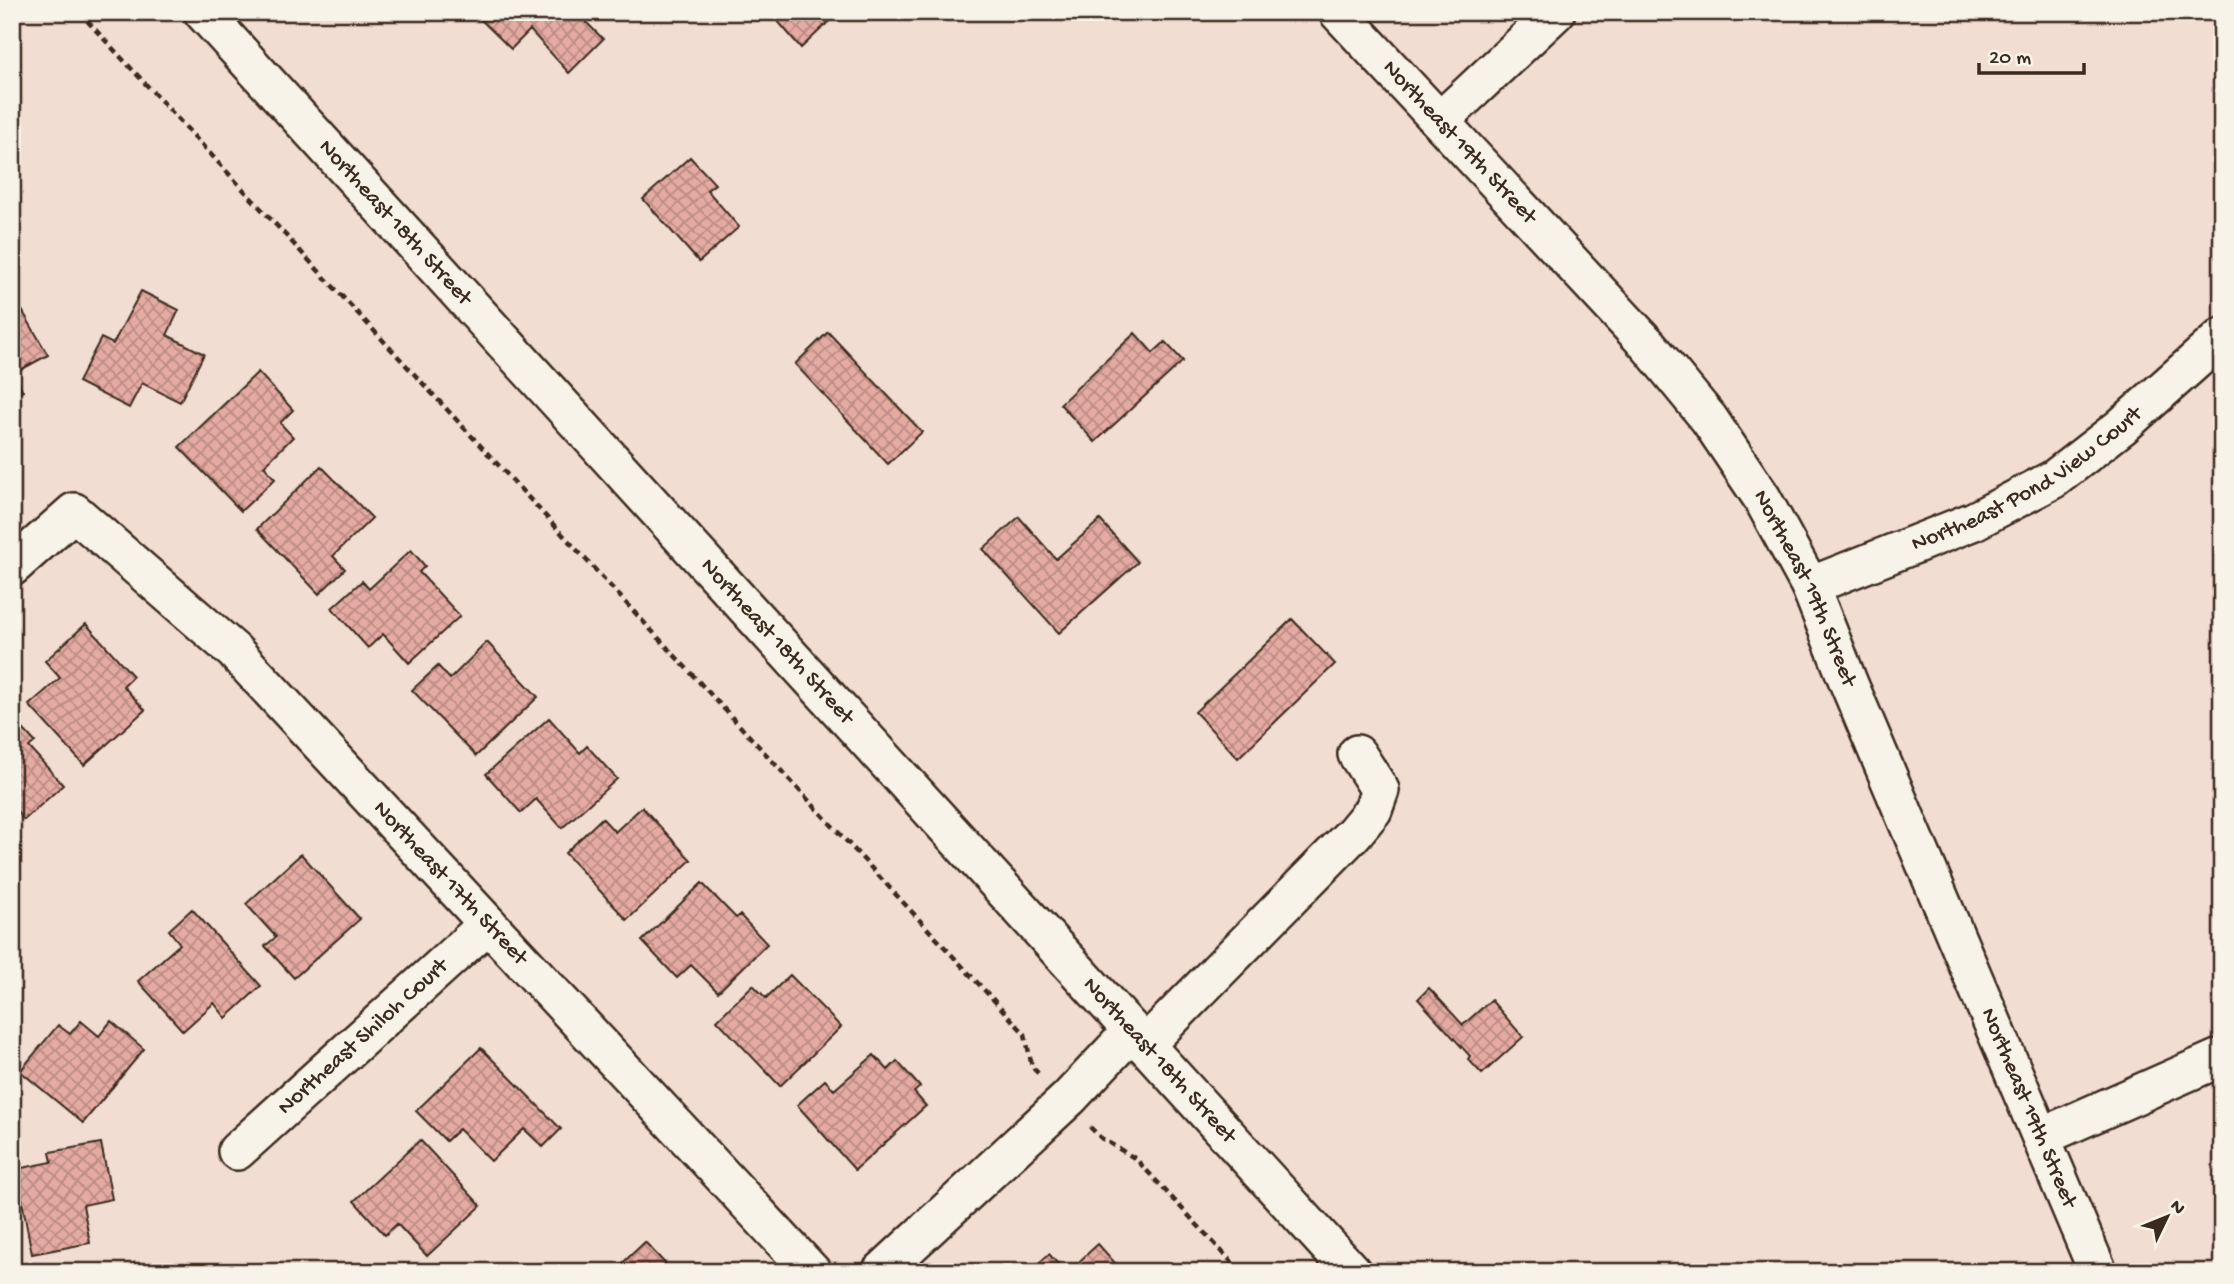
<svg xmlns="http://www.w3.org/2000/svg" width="2234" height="1284" font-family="'Gochi Hand',sans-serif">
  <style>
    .building { fill: url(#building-cross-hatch); stroke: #3b2a1e; stroke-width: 2 }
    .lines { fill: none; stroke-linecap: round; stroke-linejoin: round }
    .minor-casing { stroke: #3b2a1e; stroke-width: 42 }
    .path { stroke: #3b2a1e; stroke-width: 4.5; stroke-dasharray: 7 5; stroke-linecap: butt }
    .minor { stroke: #f7f3e8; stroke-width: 37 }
    .labels { text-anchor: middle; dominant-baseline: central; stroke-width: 5; stroke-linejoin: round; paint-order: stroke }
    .street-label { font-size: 23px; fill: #3b2a1e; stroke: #f7f3e8 }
  </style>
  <defs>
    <pattern id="building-cross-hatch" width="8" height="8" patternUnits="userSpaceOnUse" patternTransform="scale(1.75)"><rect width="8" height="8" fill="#e5aba3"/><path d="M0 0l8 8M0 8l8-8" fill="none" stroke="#bb8b84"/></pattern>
  </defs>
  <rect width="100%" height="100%" fill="#f2ddd3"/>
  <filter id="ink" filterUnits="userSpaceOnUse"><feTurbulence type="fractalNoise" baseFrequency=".0143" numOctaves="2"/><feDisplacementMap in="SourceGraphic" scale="14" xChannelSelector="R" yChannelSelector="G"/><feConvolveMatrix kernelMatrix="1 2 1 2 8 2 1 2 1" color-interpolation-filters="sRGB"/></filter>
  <g filter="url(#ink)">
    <path class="building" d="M473,12h103l27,27 -34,34 -39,-43 -19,19z
      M770,12h69l-38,36z
      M690,157l25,27 -8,6 32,37 -40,35 -56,-63z
      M141,291l38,19 -12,25 37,19 -24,48 -38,-19 -13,25 -51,-26 23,-44 12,6z
      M15,298l33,57 -35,19 10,17 -11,5v-97z
      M828,332l94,100 -34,32 -93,-100z
      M1135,333l18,20 12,-11 18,19 -88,81 -35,-38z
      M258,372l35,38 -13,13 13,14 -29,29 11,13 -34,32 -62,-64z
      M321,466l51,52 -39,38 12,13 -26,25 -62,-65z
      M1019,517l37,42 44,-39 38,42 -79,71 -76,-84z
      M411,550l14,16 -6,6 41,44 -51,47 -26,-29 -15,14 -36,-40 30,-27 7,8z
      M1292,619l43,45 -97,94 -43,-46z
      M86,624l47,52 -10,10 22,24 -61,55 -55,-60 31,-27 -15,-17z
      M487,642l51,55 -62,59 -64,-66 26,-24 12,13z
      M12,717l23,25 -6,5 34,38 -39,35 -7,-9 -5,4z
      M549,718l31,35 7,-7 30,33 -55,49 -26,-29 -15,14 -35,-39z
      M642,807l49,53 -64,60 -62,-67 37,-35 13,14z
      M301,854l59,65 -66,59 -29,-32 11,-9 -30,-33z
      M702,883l34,35 4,-3 27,29 -49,48 -27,-27 -14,13 -35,-37z
      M192,909l69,77 -35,32 -12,-15 -31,28 -45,-50 42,-37 -11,-14z
      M790,975l51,52 -61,59 -63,-66 36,-35 13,13z
      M1429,988l34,37 28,-25 32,37 -41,37 -14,-15 2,-3 -52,-57z
      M81,1021l18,15 12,-15 33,28 -61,74 -63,-52 38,-46 12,9z
      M481,1048l80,81 -18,18 -19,-18 -33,32 -32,-32 -13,12 -30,-30z
      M874,1055l14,15 9,-9 23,26 -6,5 12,14 -71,64 -58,-65 28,-25 9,10z
      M420,1140l61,66 -54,50 -30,-32 -12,11 -31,-34z
      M101,1143l11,56 -29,6 7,38 -58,11 -11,-58 -9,2v-28l40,-8 -2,-10z
      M645,1242l28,30h-60z
      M1098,1244l25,28h-55z
      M1049,1254l16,18h-36z
      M135,1263l16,9h-20z"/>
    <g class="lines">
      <g class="minor-casing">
        <g id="minor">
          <path id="s1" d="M203,12l1149,1260"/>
          <path id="s2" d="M1338,12l311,334 60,73 53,79 48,88 39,98 249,588"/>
          <path d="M1440,121l116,-109"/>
          <path id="s3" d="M12,567l62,-55 160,139 578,621"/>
          <path id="s4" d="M1810,586l164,-65 80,-42 67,-52 101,-90"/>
          <path d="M1145,1045l209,-212 19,-23 7,-20 -23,-36"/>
          <path d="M2041,1137l181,-80"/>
          <path id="s5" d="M237,1151l251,-227"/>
          <path d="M881,1272l188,-174 63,-67"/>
        </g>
      </g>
      <path class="path" d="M79,12l946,1022 7,33 8,8
        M1090,1127l11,11 35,21 105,113"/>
      <use href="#minor" class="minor"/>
    </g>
  </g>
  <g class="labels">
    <g class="street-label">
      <text stroke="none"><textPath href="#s2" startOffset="178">Northeast 19th Street</textPath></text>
      <text stroke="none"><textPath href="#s1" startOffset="285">Northeast 18th Street</textPath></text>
      <text stroke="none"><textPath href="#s4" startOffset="243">Northeast Pond View Court</textPath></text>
      <text stroke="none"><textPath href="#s2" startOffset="746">Northeast 19th Street</textPath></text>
      <text stroke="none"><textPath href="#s1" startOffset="852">Northeast 18th Street</textPath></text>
      <text stroke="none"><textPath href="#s3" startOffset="612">Northeast 17th Street</textPath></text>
      <text stroke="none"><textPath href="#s5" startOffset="170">Northeast Shiloh Court</textPath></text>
      <text stroke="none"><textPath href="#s1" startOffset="1419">Northeast 18th Street</textPath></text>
      <text stroke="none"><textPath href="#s2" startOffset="1312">Northeast 19th Street</textPath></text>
    </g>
  </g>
  <rect width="2234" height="1284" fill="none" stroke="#f7f3e8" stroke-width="42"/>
  <rect x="21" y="21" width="2192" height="1242" fill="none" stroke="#3b2a1e" stroke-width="2.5" filter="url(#ink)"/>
  <g transform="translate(2167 1217) rotate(47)" stroke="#f7f3e8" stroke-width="5" paint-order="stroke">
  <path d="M0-5L12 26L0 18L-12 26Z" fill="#3b2a1e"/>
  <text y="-10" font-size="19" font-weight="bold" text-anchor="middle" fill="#3b2a1e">N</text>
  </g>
  <path d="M1979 63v10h105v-10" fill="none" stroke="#3b2a1e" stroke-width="3.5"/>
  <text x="1989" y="63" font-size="21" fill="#3b2a1e" stroke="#f7f3e8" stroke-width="5" paint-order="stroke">20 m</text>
</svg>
